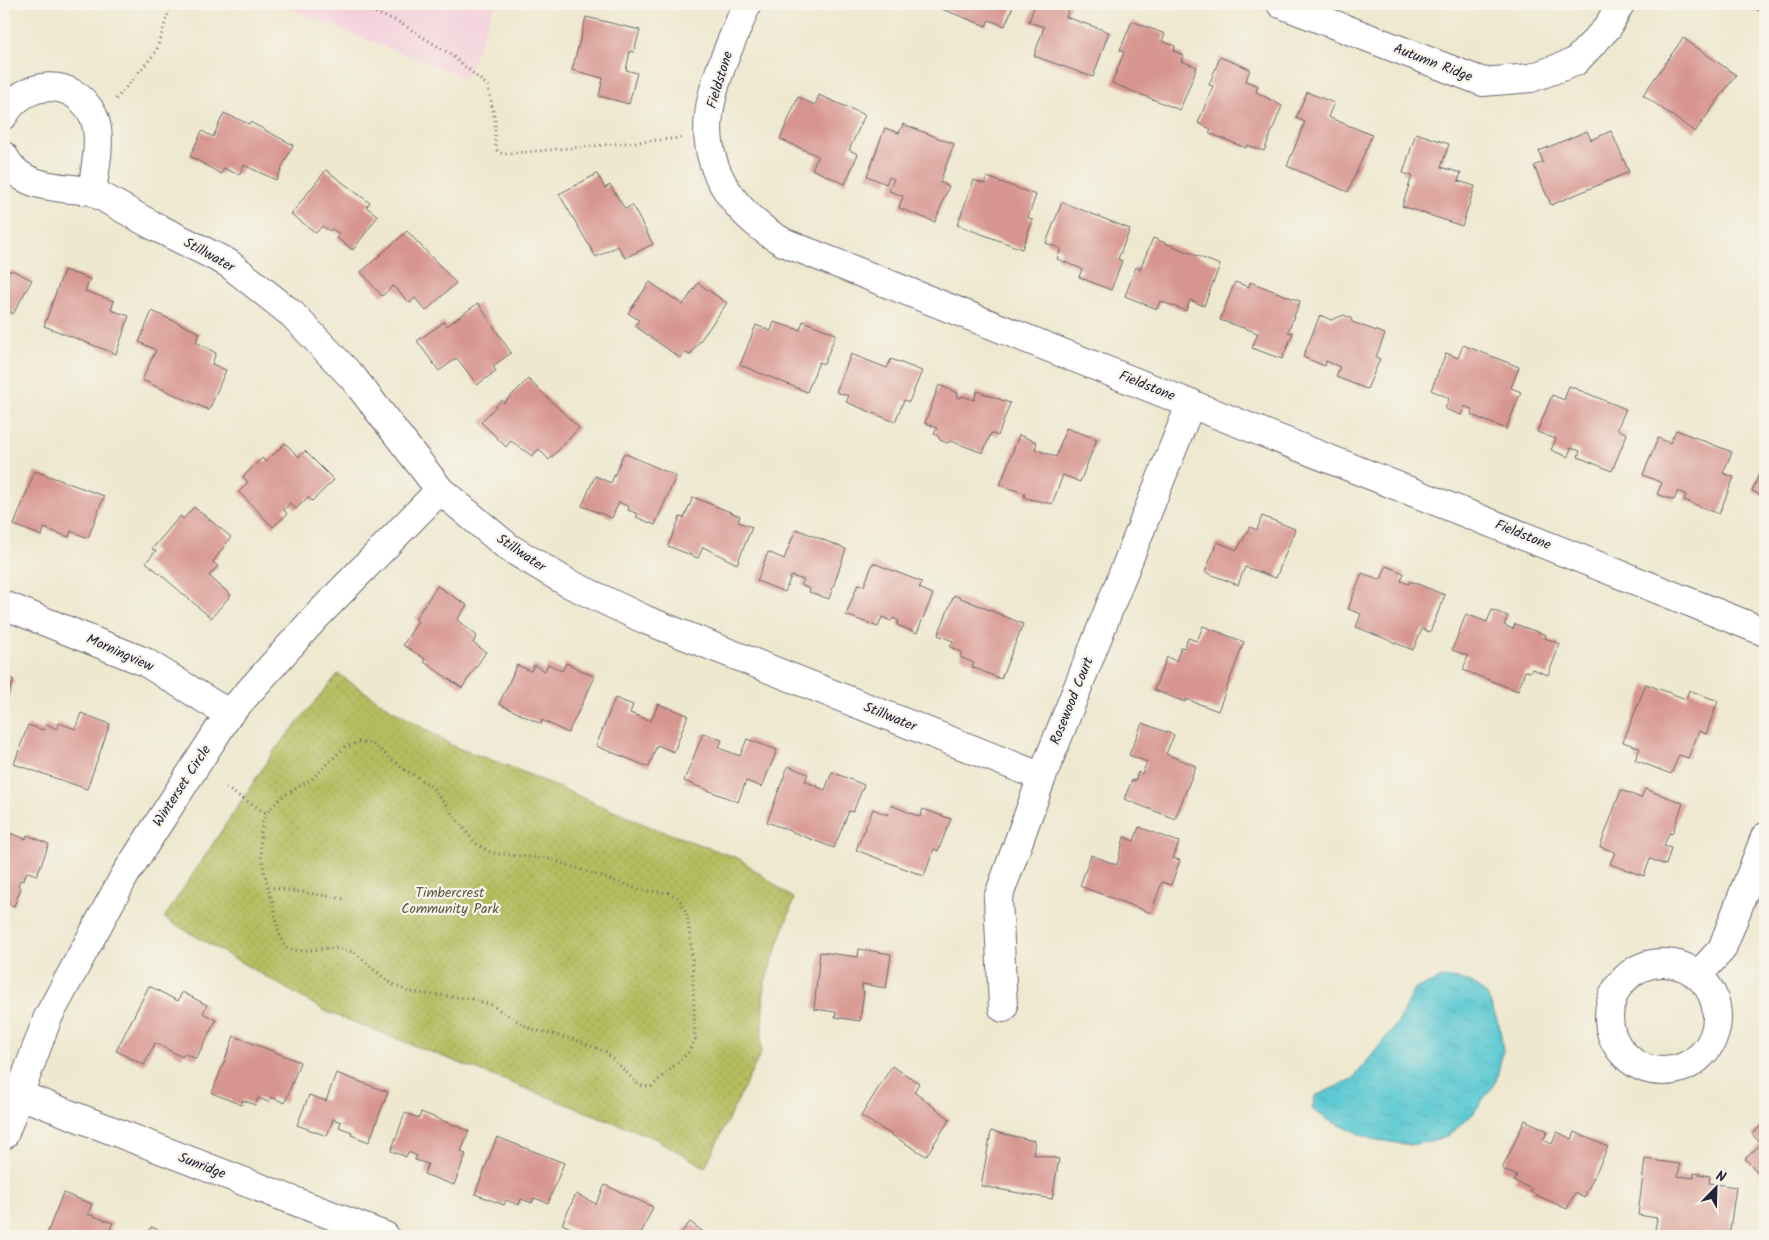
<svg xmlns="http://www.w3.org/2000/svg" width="1769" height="1240" font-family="Kalam,sans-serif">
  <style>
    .built { fill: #f4cfdc }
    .park { fill: url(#park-dots); stroke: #6a704e }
    .water { fill: url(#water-ripples); stroke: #407687 }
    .building { fill: #d7958f }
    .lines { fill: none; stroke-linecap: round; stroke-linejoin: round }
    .street-casing { stroke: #69676f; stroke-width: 30 }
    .path { stroke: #69676f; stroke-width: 3; stroke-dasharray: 1 4; stroke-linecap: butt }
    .street { stroke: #fff; stroke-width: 28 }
    .labels { text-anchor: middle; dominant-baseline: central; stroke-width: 4.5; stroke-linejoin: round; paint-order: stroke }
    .street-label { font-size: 14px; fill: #22223b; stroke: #f7f3e8 }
    .park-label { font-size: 14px; fill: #545948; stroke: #f7f3e8 }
  </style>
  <defs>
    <pattern id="park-dots" width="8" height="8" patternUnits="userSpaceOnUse" patternTransform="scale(1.25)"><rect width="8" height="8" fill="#b2be60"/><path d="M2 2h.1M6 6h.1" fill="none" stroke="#99a354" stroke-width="1.8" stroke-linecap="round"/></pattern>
    <pattern id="water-ripples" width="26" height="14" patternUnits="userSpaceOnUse" patternTransform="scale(1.25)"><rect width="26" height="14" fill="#5dc9d3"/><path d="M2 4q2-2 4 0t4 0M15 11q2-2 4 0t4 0" fill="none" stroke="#51acb6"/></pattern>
  </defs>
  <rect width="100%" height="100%" fill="#f7f3e8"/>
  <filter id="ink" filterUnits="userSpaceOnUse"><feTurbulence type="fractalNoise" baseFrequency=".02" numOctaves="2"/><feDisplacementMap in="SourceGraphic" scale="10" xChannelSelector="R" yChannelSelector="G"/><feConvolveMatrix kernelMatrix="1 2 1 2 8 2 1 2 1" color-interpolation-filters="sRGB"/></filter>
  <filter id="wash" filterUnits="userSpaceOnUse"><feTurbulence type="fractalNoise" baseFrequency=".0096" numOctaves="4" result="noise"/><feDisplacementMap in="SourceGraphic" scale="20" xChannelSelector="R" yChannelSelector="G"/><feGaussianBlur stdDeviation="1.12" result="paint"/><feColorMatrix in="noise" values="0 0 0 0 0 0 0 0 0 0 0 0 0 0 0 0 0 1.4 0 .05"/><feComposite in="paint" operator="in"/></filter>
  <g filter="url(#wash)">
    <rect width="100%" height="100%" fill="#eee8cf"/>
    <path class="built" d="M277,4h218l-29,74z"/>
    <path class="park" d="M338,674l50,33 67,40 56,20 140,60 89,32 54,40 -30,86 -3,68 -56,114 -51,-29 -327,-126 -163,-94 110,-167z"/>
    <path class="water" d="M1445,977l23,4 19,13 13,34 3,22 -7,31 -23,33 -26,23 -36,8 -40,-6 -43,-19 -16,-11 3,-13 38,-17 46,-58 14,-31z"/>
    <g id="blocks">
      <path class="building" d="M935,4h79l-9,22 -16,-6 -3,6 -52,-20z
        M1035,4h36l-5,13 43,15 -16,45 -59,-21 10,-29 -15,-5z
        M1743,4h22v9z
        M586,17l54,13 -6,22 -4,-1 -4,19 11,3 -8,31 -30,-8 4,-18 -31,-8z
        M1132,21l33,13 -3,7 13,5 -1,5 9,4 -2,6 16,6 -17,43 -68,-27 12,-31 -4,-2z
        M1683,38l53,37 -41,57 -52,-37z
        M1220,57l30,12 -4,12 12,5 -2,6 26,14 -18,45 -17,-6 -1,3 -37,-15 2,-4 -13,-6 15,-37 -4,-1z
        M1307,92l27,11 -6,14 44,18 -24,57 -61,-26 18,-44 -9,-4z
        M819,95l46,20 -16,35 9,4 -13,30 -33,-15 6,-13 -38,-17 18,-42 17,8z
        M224,113l25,11 1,-2 43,23 -17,35 -32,-15 -5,10 -15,-7 -3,6 -31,-18 12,-25 11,6z
        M903,124l51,20 -14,38 9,4 -14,36 -36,-14 4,-12 -14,-5 5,-12 -5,-2 -3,7 -19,-8 18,-48 14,5z
        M1587,131l4,9 20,-9 18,41 -78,33 -17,-39 9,-4 -4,-11z
        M1416,133l33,11 -8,23 20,6 -3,8 17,5 -13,40 -60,-20 10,-30 -9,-3z
        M326,170l44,33 -4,4 12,9 -25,34 -16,-12 3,-4 -8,-5 -2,2 -8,-5 -6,7 -25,-19z
        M597,174l8,14 5,-3 15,24 7,-4 21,39 -28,14 -7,-12 -22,11 -37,-63z
        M987,177l49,18 -8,23 5,2 -11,29 -65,-24 17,-45 10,4z
        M1062,202l68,27 -12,30 4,2 -11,29 -32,-13 3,-8 -25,-10 4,-10 -15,-6z
        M407,231l49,52 -30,28 -11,-13 -5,5 -17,-17 -11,10 -21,-24z
        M1153,238l67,27 -16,41 -14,-6 -4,11 -26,-10 -3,8 -32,-13 11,-29 4,2z
        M4,268l7,4 1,-2 20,10 -19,34 -9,-5z
        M64,270l26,9 -5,12 29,10 -3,9 18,6 -13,38 -72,-28z
        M650,282l33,23 15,-22 29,20 -37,52 -6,-3 -4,6 -45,-32 4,-6 -11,-7z
        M1235,282l14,5 1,-5 50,19 -12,31 5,1 -11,26 -30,-11 6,-15 -38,-13z
        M478,303l33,50 -18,13 3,5 -19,14 -20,-27 -18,13 -22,-30 27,-19 3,4z
        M152,311l48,22 -4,9 20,11 -4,11 14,6 -17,40 -67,-30 14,-30 -17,-8z
        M1320,315l11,5 13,-5 7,3 1,4 33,12 -9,23 4,2 -13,30 -31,-12 4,-10 -14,-6 -1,5 -22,-9z
        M803,321l33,13 -12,30 -5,-2 -12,30 -67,-27 16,-40 15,6 3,-9 26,8z
        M1463,345l56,22 -8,21 10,4 -15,37 -35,-14 2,-5 -8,-4 -4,9 -16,-6 4,-11 -18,-8 15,-37 12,5z
        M851,354l36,14 4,-9 31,12 -13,31 -5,-2 -9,22 -49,-20 3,-6 -13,-4z
        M528,379l51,49 -30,32 -10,-11 -7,7 -21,-15 -5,6 -25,-25 21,-22 2,3z
        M939,385l19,8 -1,4 4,1 1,-2 12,4 3,-9 33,12 -12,33 -7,-3 -8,20 -32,-12 -4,2 -7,-3 -2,-4 -4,-2 3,-6 -12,-5z
        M1569,386l57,23 -9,20 10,5 -15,37 -34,-14 2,-6 -9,-3 -3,9 -17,-7 5,-11 -19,-7 15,-37 12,5z
        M1066,428l31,11 -17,43 -17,-7 -11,29 -27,-6 -1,-5 -24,-8 19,-50 18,7 -2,7 21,8z
        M1676,430l56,22 -9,21 11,4 -15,37 -35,-14 2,-5 -8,-4 -4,9 -17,-6 5,-11 -19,-8 15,-37 12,5z
        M285,443l14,14 6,-6 29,29 -22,21 -4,-4 -12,12 -6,-6 -6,7 3,4 -14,13 -34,-35 9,-10 -5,-5 19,-19 4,4z
        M624,453l52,23 -21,49 -19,-8 2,-3 -10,-4 1,-3 -10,-5 -7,16 -30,-12 13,-30 16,7z
        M1765,459v38l-13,-6z
        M35,471l69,25 -16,42 -17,-7 -2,6 -25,-9 -2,8 -28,-11z
        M693,497l47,19 -2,6 14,5 -15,37 -34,-17 -5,11 -30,-12 12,-29 4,1z
        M194,507l37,30 -18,25 5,4 -9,10 22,19 -20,23 -65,-56 10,-11 -4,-2 28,-33 3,3z
        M1262,516l33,13 -19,49 -31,-11 -7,18 -33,-13 12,-30 20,8 13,-23 7,3z
        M796,529l50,20 -17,50 -20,-7 1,-3 -9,-4 3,-5 -13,-4 -6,16 -28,-11 11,-29 16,7z
        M873,563l49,19 -3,6 14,6 -16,39 -20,-8 2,-4 -6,-3 -2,3 -9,-4 -4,10 -32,-12 12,-31 6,2z
        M1386,566l18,7 -3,8 8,3 1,-3 35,14 -15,37 -8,-3 -9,21 -57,-23 5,-13 -13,-5 14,-36 19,7z
        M437,586l30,19 -10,15 20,16 -4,7 13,9 -24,36 -38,-26 1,-3 -22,-14 15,-24 -3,-2z
        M954,595l69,29 -22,55 -29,-12 2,-4 -14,-6 2,-5 -12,-5 3,-6 -15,-6z
        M1492,610l16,6 -4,9 9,4 2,-5 31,11 -1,3 15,6 -12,31 -16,-6 -2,3 -5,-1 -7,20 -55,-21 5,-14 -16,-6 14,-36 21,8z
        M1203,626l41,16 -26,69 -32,-12 -1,3 -31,-12 13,-33 9,4 5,-14 3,1 4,-10 9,3z
        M566,663l29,14 -27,56 -26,-13 -1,4 -42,-20 18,-39 14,6 3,-6 11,6 3,-7 14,7z
        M4,676l10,4 -10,26z
        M1646,684l40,15 3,-9 29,11 -12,33 -7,-3 -11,27 -9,-3 -8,19 -36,-14 5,-12 -17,-6z
        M615,698l18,7 -3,8 21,8 7,-17 30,11 -14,37 -17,-7 -8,22 -53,-21z
        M81,713l29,11 -23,65 -73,-25 14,-39 15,5 3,-6 11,5 2,-6 16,6z
        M1142,723l32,12 -8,19 30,12 -21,53 -51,-20 8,-19 3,1 3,-9 4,2 5,-12 -18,-7z
        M703,733l19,7 -3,8 21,8 7,-17 30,11 -15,37 -16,-6 -8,21 -54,-21z
        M788,766l20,8 -3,7 20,9 7,-18 32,13 -11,27 -4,-1 -15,37 -67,-26z
        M1645,789l38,14 -11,31 -3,-1 -5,13 7,2 -5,17 -16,-6 -6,17 -34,-12 5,-12 -15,-5 21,-57 20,8z
        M891,805l29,12 3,-8 28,10 -13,32 -4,-2 -10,27 -68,-26 17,-41 14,6z
        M1139,827l40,15 -6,16 7,2 -9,25 -9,-3 -11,31 -71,-27 11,-31 26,10 7,-28 10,4z
        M4,831l22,8 1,-4 22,9 -12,31 -10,-3 -4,9 -3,-1 -2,6 3,2 -7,18 -10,-4z
        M859,949l32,5 -5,34 -24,-4v6l2,1 -4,30 -25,-4 1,-5 -22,-3 6,-57 38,5z
        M149,986l29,15 4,-9 25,13 -4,8 13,7 -20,39 -12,-6 -2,4 -27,-14 -11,22 -28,-14z
        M234,1036l66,26 -15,41 -14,-6 -2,5 -11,-4 -3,7 -12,-5 -2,5 -29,-12z
        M892,1066l27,17 -5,9 36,27 -24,37 -65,-40z
        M336,1073l52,19 -19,50 -18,-7 1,-3 -13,-5 2,-5 -8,-3 -6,17 -30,-11 12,-30 17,6z
        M421,1112l48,19 -8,21 5,2 -12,31 -30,-11 4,-10 -13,-4 2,-4 -9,-4 -2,5 -15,-6 14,-38 14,5z
        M1525,1120l23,11 -5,9 9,4 5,-12 15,7 3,-7 33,15 -24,51 -9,-5 -8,16 -37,-17 2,-3 -18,-8 3,-5 -15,-7z
        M1765,1122v57l-20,-20 16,-15 -9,-10z
        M991,1131l44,10 -2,13 26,5 -7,40 -71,-13z
        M497,1137l67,26 -16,40 -14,-5 -2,5 -11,-4 -2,6 -13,-5 -2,5 -29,-11z
        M1645,1159l35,5 -2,12 16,2v-5l16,3 -1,7 27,4 -7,49 -51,-2v2h-24l3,-18 -19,-3z
        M605,1185l48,22 -13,29h-43l-4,-2 -4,2 -27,-12 14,-30 20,10z
        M63,1193l29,11 -4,10 25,9 -3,6 14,7h-78z
        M690,1222l19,14h-30z
        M151,1227l24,9h-28z"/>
    </g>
  </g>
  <g filter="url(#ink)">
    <use href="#blocks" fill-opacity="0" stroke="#69676f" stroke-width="1"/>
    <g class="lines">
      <g class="street-casing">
        <path id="street" d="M747,4c-14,35 -34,74 -38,111 -7,56 29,101 74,127l982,390
          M1281,4l202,78 48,-4 44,-16 33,-35 12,-23
          M4,115c20,-35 69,-39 89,0 10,21 2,54 -1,76 -33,-4 -72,-2 -88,-35
          M92,191l60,34 76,38 65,52 61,64 86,111 68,57 60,36 78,37 396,157
          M4,605l141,57 84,52
          M1609 1017a54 54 0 1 1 108 0a54 54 0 1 1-108 0Z
          M1698,975l24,-26 43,-112
          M1003,1008l-5,-110 44,-121 149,-374
          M20,1095l365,141
          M4,1135l44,-118 77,-142 104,-161 86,-96 125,-128"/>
      </g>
      <path class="path" d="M352,4l45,17 53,33 38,32 7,34v23l2,7 6,4 178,-16
        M116,99l40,-47 15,-48
        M226,788l40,25 17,-17 29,-17 33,-32 14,-5 14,2 29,24 29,18 44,57 17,10 58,6 91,31 28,3 10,5 8,16 5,39 3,86 -7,14 -37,34 -12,-2 -33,-33 -27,-11 -48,-12 -40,-24 -18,-6 -64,-7 -19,-9 -36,-31 -20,-4 -36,3 -12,-3c-8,-13 -9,-25 -12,-40 -8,-29 -21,-66 -8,-95
        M268,887l78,12"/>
      <use href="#street" class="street"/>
    </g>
  </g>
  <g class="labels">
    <g class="street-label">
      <text transform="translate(1433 63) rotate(21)">Autumn Ridge</text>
      <text transform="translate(720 80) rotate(-73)">Fieldstone</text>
      <text transform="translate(209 255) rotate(29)">Stillwater</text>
      <text transform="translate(1147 386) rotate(22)">Fieldstone</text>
      <text transform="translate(1523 535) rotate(22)">Fieldstone</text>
      <text transform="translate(521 553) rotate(34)">Stillwater</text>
      <text transform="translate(120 653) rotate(24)">Morningview</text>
      <text transform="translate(1072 701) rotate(-68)">Rosewood Court</text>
      <text transform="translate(890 717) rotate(22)">Stillwater</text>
      <text transform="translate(182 786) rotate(-57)">Winterset Circle</text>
      <text transform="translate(202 1166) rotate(21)">Sunridge</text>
    </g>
    <g class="park-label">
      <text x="450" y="893">Timbercrest<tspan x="450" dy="16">Community Park</tspan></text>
    </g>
  </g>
  <rect width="1769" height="1240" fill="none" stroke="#f7f3e8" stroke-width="20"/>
  <g transform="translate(1716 1188) rotate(23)" stroke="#f7f3e8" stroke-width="4" paint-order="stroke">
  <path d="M0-4L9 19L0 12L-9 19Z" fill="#22223b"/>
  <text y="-8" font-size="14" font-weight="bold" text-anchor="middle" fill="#22223b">N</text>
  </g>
</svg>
